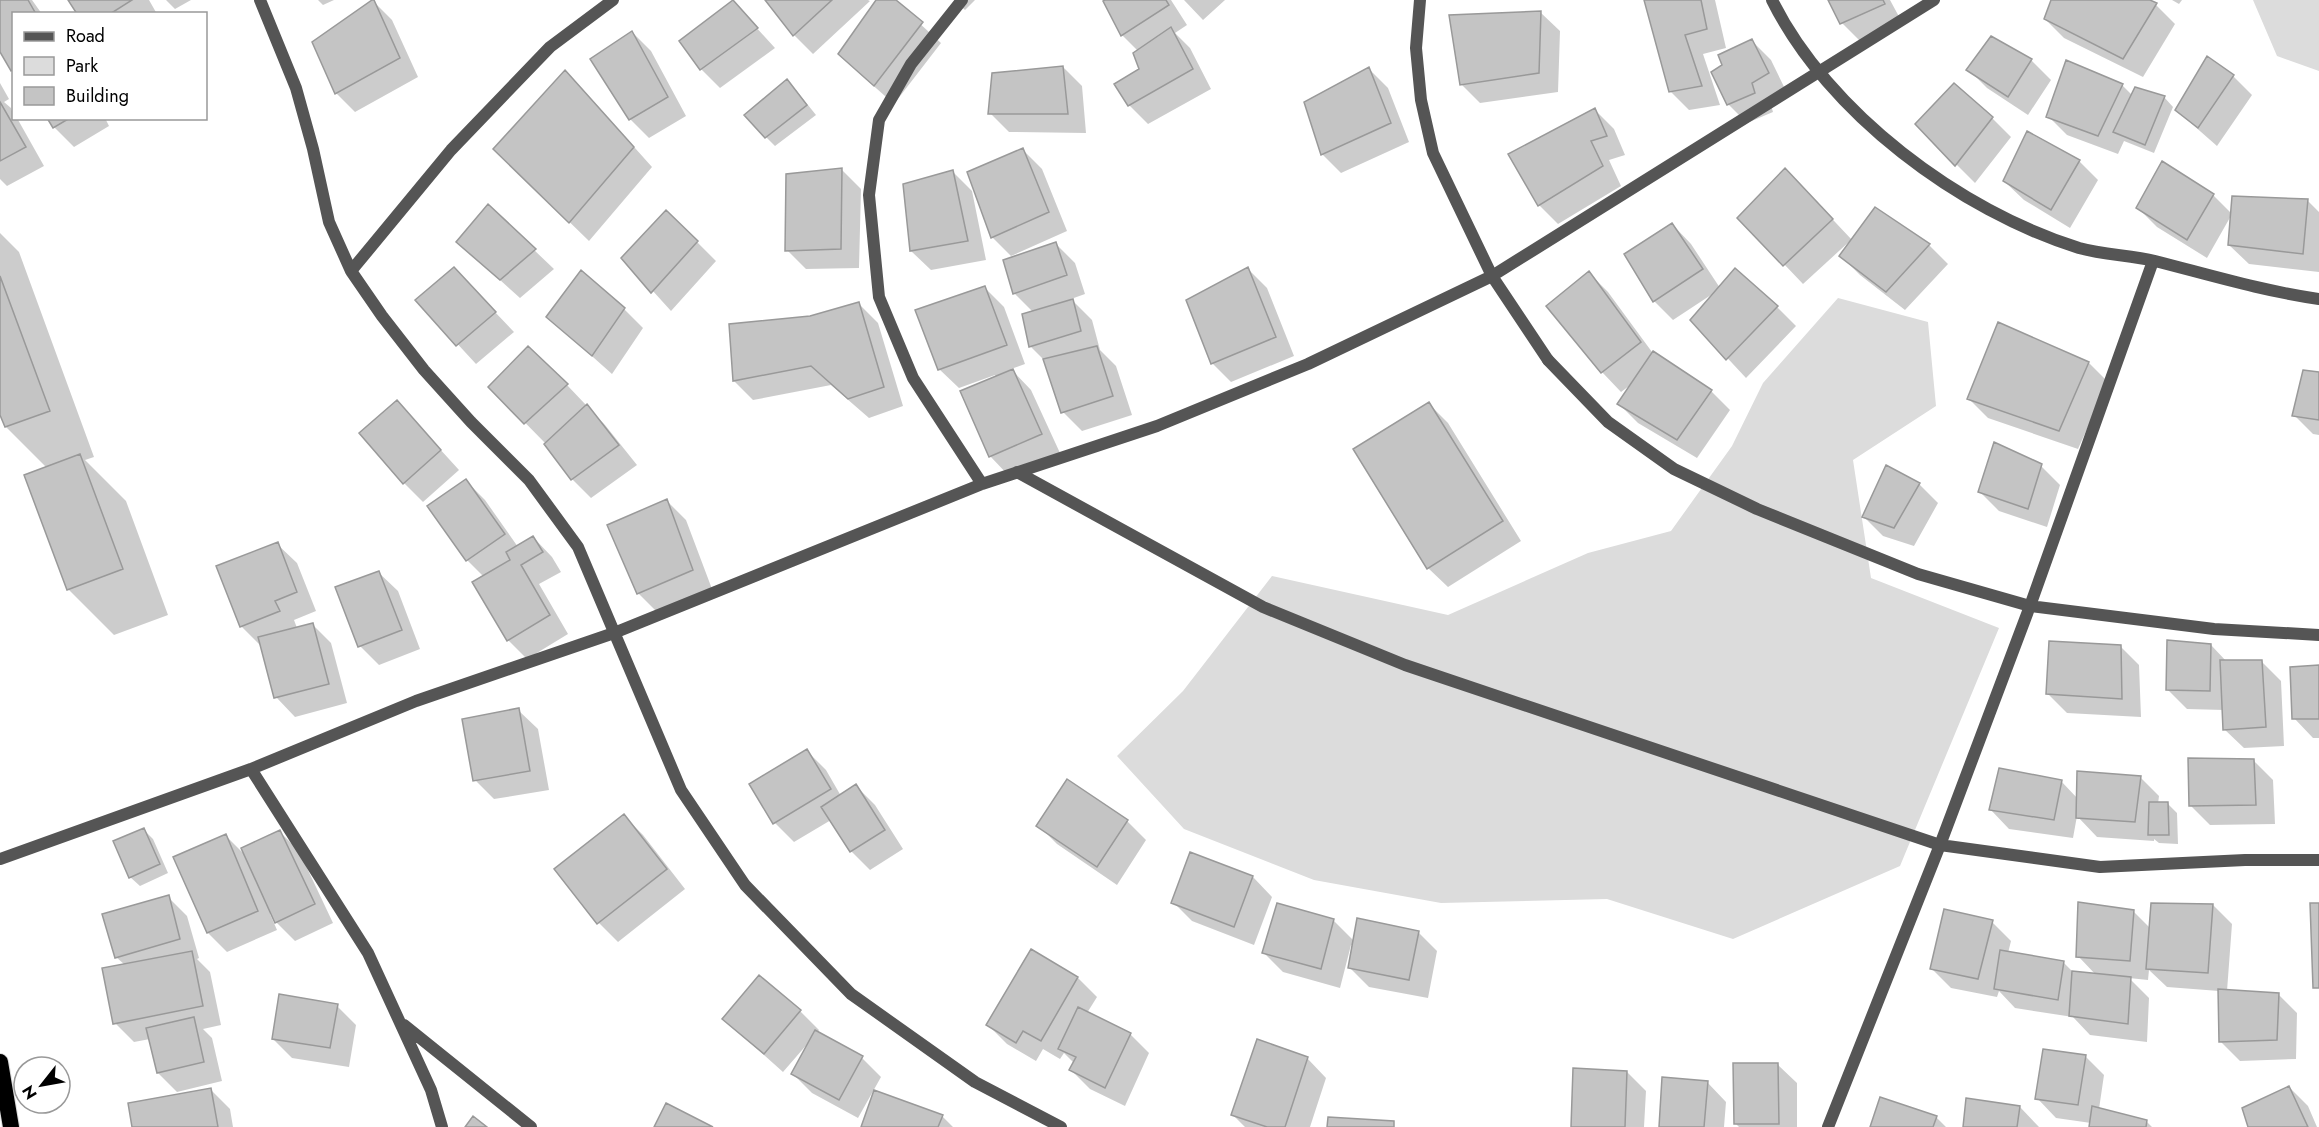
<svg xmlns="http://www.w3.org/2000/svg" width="2319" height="1127" font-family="Jost,sans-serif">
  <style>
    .green { fill: #dcdcdc }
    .shadow { fill: #0003 }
    .building { fill: #c4c4c4; stroke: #999; stroke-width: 1.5 }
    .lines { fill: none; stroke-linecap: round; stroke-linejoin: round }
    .trunk-casing { stroke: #dbdbdb; stroke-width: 18 }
    .minor { stroke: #555; stroke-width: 12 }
    .tertiary { stroke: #555; stroke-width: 12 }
    .trunk { stroke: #000; stroke-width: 16 }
  </style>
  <rect width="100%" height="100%" fill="#fff"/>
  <path class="green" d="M2253,0h66v71l-42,-15z
    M1838,298l90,24 8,84 -83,54 18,118 128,50 -99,238 -167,73 -126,-40 -166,4 -127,-23 -130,-51 -67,-73 66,-65 89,-115 176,39 140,-62 83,-22 61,-85 31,-63z"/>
  <path class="shadow" d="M0,0h32l10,14h-28v57l-14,-22z
    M70,0h79l8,14h-79z
    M166,0h25l-16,9z
    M318,0h16l-11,5z
    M767,0h101l2,1 -57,53 -19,-19z
    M877,0h17l47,43 -47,61 -35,-31z
    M954,0h21l-10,10z
    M1108,0h63l16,25 -12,8 15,15 21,41 -63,35 -19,-19 12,-35 -3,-19 -16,-16z
    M1184,0h41l-22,20z
    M1646,0h69l11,48 -23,6 17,51 -31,5 -19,-19z
    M1830,0h60l13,24 -42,18 -19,-19z
    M2053,0h93l10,5 19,19 -32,53 -79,-39 -19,-19z
    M2172,0h10l-3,4z
    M373,1l19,19 26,57 -63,35 -19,-19z
    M733,2l42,46 -55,40 -19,-19z
    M1540,12l20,19 -2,61 -78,11 -19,-19z
    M632,32l19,19 35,65 -37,22 -19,-19z
    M1991,38l41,23 19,19 -23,35 -41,-27 -19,-19z
    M1752,41l19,19 16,33 -17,9 3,10 -26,11 -19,-19z
    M1063,67l19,19 4,47 -77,-1 -19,-19z
    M1369,69l19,19 21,54 -68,31 -19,-19z
    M2233,76l19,19 -35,51 -41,-36z
    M0,83l9,16 -5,3 7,6 3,10h3l27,48 -37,20 -7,-7z
    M2122,85l11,11 31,1 9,10 -19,46 -30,-12 -6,13 -51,-19 -19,-19z
    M796,90l20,25 -41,31 -9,-9z
    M584,91l68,76 -63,74 -75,-73z
    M1595,110l19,19 11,26 -16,5 12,26 -63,38 -19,-19 -29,-50z
    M49,118h56l4,8 -35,21 -20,-20z
    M1992,118l19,19 -36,46 -19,-19z
    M1023,150l19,19 25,62 -56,25 -19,-19z
    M2079,161l19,19 -28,48 -46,-28 -20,-19z
    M842,170l19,19 -2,79 -53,1 -19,-19z
    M953,172l19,19 14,69 -55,10 -20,-19z
    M1804,189l48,51 77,5 19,19 -43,46 -45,-35 -19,-19 10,-16 -48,44 -63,-66z
    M2213,195l19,19 -25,44 -50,-31 -19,-19z
    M2307,200l12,12v60l-70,-8 -20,-19z
    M489,207l65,62 -34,29 -62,-56z
    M1672,224l19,20 29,44 57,19 19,19 -50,52 -54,-58 22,-27 -41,27 -19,-19z
    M0,233l19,19 75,205 -9,3 41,41 42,114 -54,20 -46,-46 -21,-121 -41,-41 -6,-17z
    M697,242l19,19 -45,50 -48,-53z
    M1056,244l19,19 10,31 -14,5 21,21 8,30 16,16 16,49 -50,16 -19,-19 -17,-50 -16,-16 3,-34 -18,-18 -10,-33z
    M1248,269l19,19 27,68 -63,26 -19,-19z
    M1589,273l19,19 44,60 59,39 19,19 -33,48 -59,-35 -19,-19 14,-21 -12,9 -19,-20 -54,-66z
    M985,288l19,19 21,57 -14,5 20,21 29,63 -51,23 -19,-20 -28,-64 34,-15 -1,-2 -36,13 -20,-19z
    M473,289l41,43 -38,32 -59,-64z
    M859,304l19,19 25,83 -34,12 -38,-33 -78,15 -19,-19 76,-63z
    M624,309l19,19 -31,46 -64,-57z
    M2089,363l19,19 -30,67 -90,-31 -19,-19z
    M2319,374v61l-6,-1 -19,-19z
    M567,385l38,40 32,40 -46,33 -19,-19 -26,-35 -56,-57z
    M397,402l62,68 -36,32 -19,-19z
    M1429,404l19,19 73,118 -73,46 -20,-19 -73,-119z
    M2041,466l19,19 -13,42 -48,-16 -19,-19z
    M466,481l19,19 33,47 15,-10 19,20 9,15 -22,12 29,50 -41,25 -19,-19 -24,-63 -17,-17 -38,-53z
    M1919,484l19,19 -24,43 -31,-10 -19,-19z
    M667,501l19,19 26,69 -55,23 -19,-19z
    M277,544l20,19 19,48 -22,9 3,8 15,-4 19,19 16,60 -52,14 -19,-20 -16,-52 -19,-19z
    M378,572l20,19 22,58 -41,16 -19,-19z
    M2211,645l16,17h35l19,19 3,65 -40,2 -20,-19v-19l-37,-1 -19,-19z
    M2120,646l19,19 2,52 -74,-4 -19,-19z
    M2319,667v71h-6l-19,-20z
    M518,710l20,19 11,61 -55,9 -19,-19z
    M807,751l19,19 15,26 15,-10 19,19 28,44 -33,21 -19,-19 -20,-31 -37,22 -19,-19z
    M2254,761l19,19 2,44 -65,1 -19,-19z
    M2140,777l19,19 -1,8h10l9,9 1,31 -19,-1 -5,-4v2l-57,-4 -20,-21 -4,22 -64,-9 -19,-20 71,-28 17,18z
    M624,816l19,19 42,54 -67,53 -19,-19 -43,-53z
    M1127,821l19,19 -29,45 -60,-41 -19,-19z
    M144,830l9,9 15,34 -28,13 -10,-9z
    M280,832l19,19 34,72 -38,18 -19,-19 -4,-9 -2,1 7,16 -50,22 -19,-19 18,-97 20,20z
    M1191,854l62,23 19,20 -18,48 -62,-24 -19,-19z
    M168,897l19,19 12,42 -2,1 13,13 11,53 -18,4 9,9 10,43 -45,11 -19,-19 -8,-34 -16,3 -19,-19 10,-58 -9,-8z
    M1278,904l56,17 20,20 64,-9 19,19 -9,47 -59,-11 -19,-19 4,-22 -3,-1 -11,43 -57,-16 -19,-19z
    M2213,905l19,19 -5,67 51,3 19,19 -1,46 -56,2 -19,-19 -2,-51 -52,-4 -18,-17 -1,10 -19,-2 20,20 -2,44 -57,-7 -17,-18 -58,-9 -16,-17 -2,6 -46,-9 -19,-19 60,-47 19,19 -3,12 55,9 11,11 22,2 -18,-19 55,-45 17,17z
    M1078,978l19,19 -10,16 43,21 19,19 -24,53 -35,-17 -19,-19 3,-7 -10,-10 -4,6 -17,-10 -7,12 -29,-17 -19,-19z
    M337,1006l19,19 -7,42 -57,-9 -19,-19z
    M800,1011l19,19 -2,3 45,25 19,19 -23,41 -46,-25 -19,-19 16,-32 -26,30 -59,-53z
    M2085,1056l19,19 -5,34 47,12 6,6h-61v-4l-35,-5 -19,-20z
    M1307,1058l19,20 -16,49h-65l-12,-12z
    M1777,1064l20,19v44h-58l-4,-4z
    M1627,1072l19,19 -2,36h-72z
    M1707,1082l19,20 -2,25h-63z
    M2289,1087l19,19 9,21h-67z
    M211,1090l19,19 3,18h-99z
    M2020,1107l19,20h-74z
    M942,1116l11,11h-91z
    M1936,1117l10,10h-74z"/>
  <path class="building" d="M0,0h28l8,14h-22v55l-3,2 -11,-19z
    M68,0h64l-22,14h-33z
    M372,0h2l26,58 -65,36 -23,-52z
    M733,0l25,28 -58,42 -21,-29z
    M765,0h67l-39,36z
    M876,0h20l27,22 -49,64 -36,-32z
    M1105,0h61l3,5 -48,31 -18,-35z
    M1644,0h57l6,29 -22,6 17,51 -33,6z
    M1828,0h55l2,4 -45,20z
    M2051,0h99l7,3 -34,56 -79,-40z
    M1541,11l-2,62 -79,12 -11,-70z
    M1171,27l22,42 -65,37 -14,-22 25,-15 -6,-16z
    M632,31l36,66 -39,23 -39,-61z
    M1991,36l41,23 -24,38 -42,-27z
    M1752,39l17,34 -17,10 3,10 -28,12 -16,-33 11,-7 -4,-10z
    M2207,56l27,19 -36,53 -23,-18z
    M2066,60l57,24 -25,52 -52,-19z
    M1063,66l5,48h-80l4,-41z
    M1369,67l22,56 -70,32 -17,-53z
    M565,70l69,77 -65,76 -76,-74z
    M787,79l20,26 -42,33 -21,-23z
    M1954,83l39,34 -38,49 -40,-42z
    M2135,87l30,9 -20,49 -32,-13z
    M0,102l26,45 -26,14z
    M1595,108l12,28 -16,5 12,25 -65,40 -30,-52z
    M47,118h23l-17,10z
    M2027,131l53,29 -29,50 -48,-29z
    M1023,148l26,64 -58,26 -24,-66z
    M2162,161l52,33 -27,46 -51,-32z
    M842,168l-1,81 -56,2 1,-77z
    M1785,168l48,51 -50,47 -46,-48z
    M953,170l15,71 -58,10 -7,-67z
    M2232,196l76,3 -5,55 -75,-9z
    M488,204l48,45 -36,31 -44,-38z
    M1875,207l55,37 -44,48 -47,-36z
    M666,210l32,31 -47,52 -30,-35z
    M1672,223l31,46 -50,33 -29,-48z
    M1056,242l11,33 -54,19 -10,-34z
    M454,267l42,45 -40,34 -41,-46z
    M1248,267l28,70 -65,27 -25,-64z
    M1735,268l43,38 -52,54 -36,-40z
    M581,270l44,38 -33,48 -46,-39z
    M1589,271l52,71 -40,31 -55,-67z
    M0,276l50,135 -45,16 -5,-12z
    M985,286l22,59 -69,25 -23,-60z
    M1073,299l8,32 -52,16 -7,-33z
    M859,302l25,85 -36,12 -37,-33 -78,15 -4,-57 81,-8z
    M1998,322l91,40 -30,69 -92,-32z
    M528,346l40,38 -44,40 -36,-37z
    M1097,346l16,50 -52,17 -18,-54z
    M1653,351l59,39 -35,50 -60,-36z
    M1013,369l29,65 -53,23 -29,-66z
    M2303,370l16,2v48l-27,-4z
    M397,400l44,50 -38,34 -44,-51z
    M1429,402l74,119 -76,48 -74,-120z
    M587,404l32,41 -48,35 -27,-36z
    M1994,442l48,22 -14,45 -50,-17z
    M80,454l43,115 -56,21 -43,-115z
    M1886,465l34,18 -26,45 -32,-11z
    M466,479l39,55 -39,27 -39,-55z
    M667,499l26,71 -56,24 -30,-69z
    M533,536l10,16 -22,13 29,50 -43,26 -35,-59 38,-22 -4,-8z
    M278,542l19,50 -22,9 5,10 -40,16 -24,-61z
    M379,571l23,59 -44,17 -23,-60z
    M313,623l16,61 -55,14 -16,-61z
    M2167,640l44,4 -1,47 -44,-1z
    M2049,641l72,4 1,54 -76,-5z
    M2220,660h42l4,67 -43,3z
    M2319,665v54h-27l-2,-52z
    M519,708l11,63 -57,10 -11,-62z
    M807,749l24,40 -58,35 -24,-40z
    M2188,758l66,1 2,46 -67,1z
    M1999,768l63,12 -8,40 -65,-10z
    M2077,771l64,5 -6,46 -59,-4z
    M1067,779l61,41 -31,47 -61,-41z
    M856,784l29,46 -35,22 -29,-45z
    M2149,802h19l1,33h-21z
    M624,814l43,55 -70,55 -43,-55z
    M144,828l16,36 -31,14 -16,-37z
    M280,830l35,74 -40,19 -34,-75z
    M226,834l32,77 -51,22 -34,-76z
    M1190,852l63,24 -19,51 -63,-24z
    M169,895l11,44 -65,19 -13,-44z
    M2078,902l56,8 -4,51 -54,-4z
    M1277,903l57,16 -13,50 -59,-16z
    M2151,903l62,1 -5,69 -62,-4z
    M2310,903h9v85h-6z
    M1944,909l49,11 -15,59 -48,-10z
    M1357,918l62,13 -10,49 -61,-12z
    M1031,949l47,28 -37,64 -18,-10 -7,12 -30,-18z
    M2000,950l64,11 -6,39 -64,-11z
    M192,951l11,55 -90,18 -11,-56z
    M2072,971l59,6 -3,47 -59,-8z
    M759,975l42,35 -37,44 -42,-35z
    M2218,989l61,4 -2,47 -58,2z
    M279,994l59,10 -8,44 -58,-9z
    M1078,1007l53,26 -26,55 -36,-18 7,-13 -18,-8z
    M194,1017l10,45 -47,11 -11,-45z
    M815,1030l48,26 -24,44 -48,-26z
    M1257,1039l51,18 -23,70h-18l-36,-12z
    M2043,1049l43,6 -8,50 -43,-6z
    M1733,1063h45l1,61h-45z
    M1573,1068l54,3 -2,56h-54z
    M1662,1077l46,4 -4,46h-45z
    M2289,1086l19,41h-60l-6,-19z
    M211,1088l7,39h-86l-4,-24z
    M874,1090l69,25 -5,12h-77z
    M1880,1097l57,19 -4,11h-63z
    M1966,1098l54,8 -3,21h-54z
    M666,1103l47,24h-59z
    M2092,1106l55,14 -1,7h-57z
    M473,1116l14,11h-22z
    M1328,1117l66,4v6h-67z"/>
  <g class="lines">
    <g class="trunk-casing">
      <path id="trunk" d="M0,1062l11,65"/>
    </g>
    <path class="minor" d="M260,0l36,88 17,61 16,73 22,49 31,45 42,54 47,52 58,58 49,67 103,243 64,95 106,109 124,88 86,45
      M962,0l-51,64 -32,56 -10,75 10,102 34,81 69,106
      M1772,0c56,113 188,211 307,248 25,7 52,7 76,13 55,14 108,30 164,38
      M351,271l100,-121 99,-103 63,-47
      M1548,360l60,62 66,47 83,40 161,65 112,32 184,23 105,6
      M1017,472l246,135 142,58 535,180 160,22 145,-7h74
      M251,769l117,184 63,137 11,37
      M0,859l251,-90 165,-68 198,-68 368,-149 175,-58 151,-62 184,-88
      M404,1025l127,102
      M1828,1127l112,-282 90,-239 123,-345"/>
    <path class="tertiary" d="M1420,0l-4,48 5,52 12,53 59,123 56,84
      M1492,276l442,-276"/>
    <use href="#trunk" class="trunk"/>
  </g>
  <rect x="12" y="12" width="195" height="108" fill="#ffffff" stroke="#999999" stroke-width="1.5"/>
  <rect x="24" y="32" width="30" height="9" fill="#555555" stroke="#999999" stroke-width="1.5"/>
  <text x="66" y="42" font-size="18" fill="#000000">Road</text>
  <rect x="24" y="57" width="30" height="18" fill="#dcdcdc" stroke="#999999" stroke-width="1.5"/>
  <text x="66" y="72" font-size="18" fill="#000000">Park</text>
  <rect x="24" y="87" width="30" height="18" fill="#c4c4c4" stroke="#999999" stroke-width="1.5"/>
  <text x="66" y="102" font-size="18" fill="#000000">Building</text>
  <g transform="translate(42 1085) rotate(239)"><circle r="28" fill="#ffffff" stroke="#999999" stroke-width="1.5"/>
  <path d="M0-4.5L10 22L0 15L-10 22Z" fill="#000000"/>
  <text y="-9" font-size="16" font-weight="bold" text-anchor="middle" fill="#000000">N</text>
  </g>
</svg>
